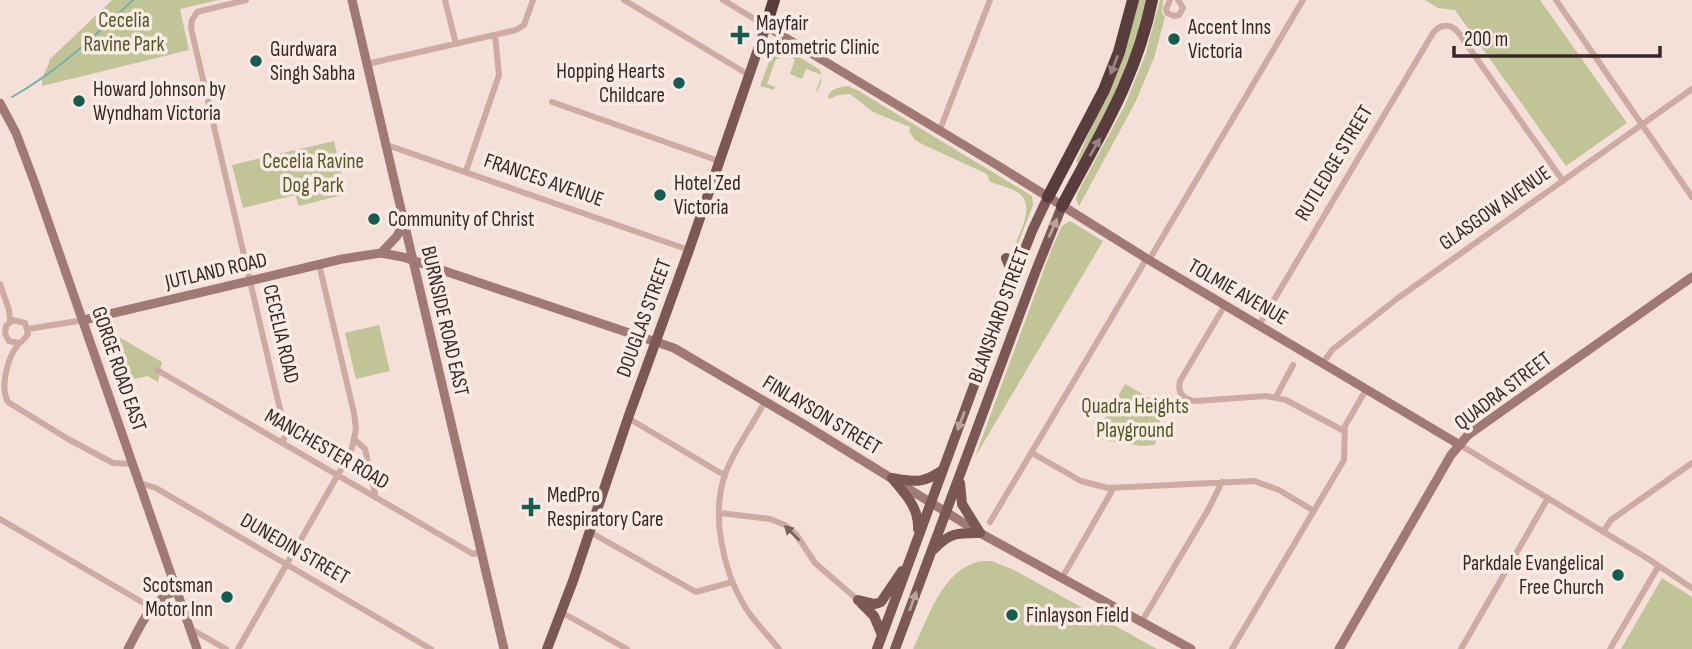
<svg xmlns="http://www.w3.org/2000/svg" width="1692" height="649" font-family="'Sofia Sans Condensed',sans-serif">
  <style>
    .green { fill: #c0c497 }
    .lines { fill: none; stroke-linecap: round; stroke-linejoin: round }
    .stream { stroke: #74b3a6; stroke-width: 2 }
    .street { stroke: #cdaba3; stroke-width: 6 }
    .secondary { stroke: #a17974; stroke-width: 9 }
    .primary { stroke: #7b5855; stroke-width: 10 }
    .highway { stroke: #593d3c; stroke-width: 12 }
    .oneway { fill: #9a8380 }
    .oneway2 { fill: #bba29d }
    .oneway3 { fill: #7a625e }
    .poi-dot { fill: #175c50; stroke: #fbebe5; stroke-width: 2.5 }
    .labels { text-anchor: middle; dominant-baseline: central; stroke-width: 7; stroke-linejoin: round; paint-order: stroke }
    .park-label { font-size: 21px; fill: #525827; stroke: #fbebe5 }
    .poi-label { font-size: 21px; fill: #372726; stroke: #fbebe5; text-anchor: start }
    .street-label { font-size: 21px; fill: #372726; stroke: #fbebe5 }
  </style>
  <rect width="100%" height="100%" fill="#f4e0d8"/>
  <path class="green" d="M112,0h107l-39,9 9,41 -147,36c-1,-14 8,-18 7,-26z
    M1139,0h7c-10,59 -39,112 -68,163l-2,-1 48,-109z
    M1160,0h3l-1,13 3,4 -11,41 -19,45 -56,103 -3,-7 2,-7 46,-85 21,-51z
    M1425,0h115l87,123 -61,43 -111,-156 -17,-2z
    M778,46l5,1 37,23c3,10 1,16 -5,24l7,-19 -16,-6 -4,10 -12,-5 5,-15 -14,-5 -2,5h-3l-9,25 8,3 -1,3 -14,-4 14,-37z
    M848,86l9,4 175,106 1,9 -22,57 -2,-5c7,-17 30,-52 8,-65 -8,-5 -18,-7 -27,-10l-3,-8 -65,-30 -7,-4 -6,-9 1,-4 -37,-15 -23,-18 -11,1 -11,4c0,-10 11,-12 20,-13z
    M334,141l12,53 -47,12 -4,-11 -52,13 -11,-43z
    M1070,221l33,20 -128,216 77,-209 10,-22z
    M379,325l11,46 -34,8 -11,-46z
    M107,330l55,32 -4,20 -10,-6 -30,6 -13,-43z
    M1125,384l30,17 7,12 -7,32 -14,1 -48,-8z
    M981,561h11l22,9 143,79h-244c16,-32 29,-80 68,-88z
    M1662,578l30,19v52h-71z"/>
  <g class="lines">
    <path class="stream" d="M12,97c46,-26 83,-61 121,-97"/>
    <path class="street" d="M246,0l-49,12 -5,8 -1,8 95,407 -4,7
      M445,0l11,44
      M624,0l125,75
      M723,0l43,26
      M1170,0l-4,9 1,4 7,3 5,-1 4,-7 -5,-8
      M1556,0l136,197
      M367,64l149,-34 8,-5 9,-25
      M552,102l167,59
      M939,132l51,-132
      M387,145l302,105
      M466,171l33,-96 -4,-40
      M1149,260l154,-260
      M0,284l9,26 1,11
      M1225,305l-45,76c-3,12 4,19 16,20l70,-5 20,4 58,31
      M1259,325l174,-292c7,-9 17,-10 25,-1l105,149
      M28,329l56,-9
      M19,343l-10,-2 -4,-7 1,-8 7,-6 12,3 3,11c-3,6 -7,7 -11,12 -10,13 -17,42 -9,56l60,37 45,24 20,1
      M1323,363l9,-13 66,-52 294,-209
      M157,370l316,184 8,-2
      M1276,397l17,-32
      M765,401c-12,24 -30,47 -39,71 -16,41 -3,99 19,135 10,16 23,28 34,42
      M628,418l96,57
      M355,440l10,9 11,49
      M1460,445l190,115 42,28
      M1032,453l49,28 27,7 146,-7 25,9 35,21
      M140,483l16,5 275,161
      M720,513l50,6 15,6 11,9 19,29 43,37
      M0,519l152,89
      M990,522l157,-264
      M590,532l106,60 36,-10
      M1603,532l8,-12 81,-57
      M1062,578l51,-89
      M561,612l66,37
      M1142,621l66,-111 14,-28
      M191,629l35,20
      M238,649l113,-197 5,-23 -2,-16 -35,-149
      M1232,649l112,-189 1,-34 22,-38
      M1461,649l87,-151
      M1610,649l48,-82"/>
    <path class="secondary" d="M352,0l152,649
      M766,26l231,139 152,95 311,185
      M0,103l16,30 18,48 163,468
      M381,253l16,-17 7,-14
      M84,320l258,-61 39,-6 22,4 271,91 131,77 175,108 211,116
      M128,649c12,-22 23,-51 49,-58
      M1339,649l112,-194 17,-20 224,-158"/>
    <path class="primary" d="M1006,258l8,19
      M892,478c13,16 27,29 26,51
      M892,478c24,4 30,6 51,-8
      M960,483l2,21 18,29
      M934,549c16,-17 24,-16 46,-16
      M858,600l17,4 6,-2 21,-31
      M861,603l13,13 8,19
      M547,649l26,-68 55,-163 61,-168 77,-224
      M877,649l137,-372 18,-46 16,-34
      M895,649l140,-376 27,-67"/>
    <path class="highway" d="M766,26l8,-26
      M1048,197l56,-107 15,-38 14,-52
      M1062,206c37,-70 74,-127 90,-206"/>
  </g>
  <defs><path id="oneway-solid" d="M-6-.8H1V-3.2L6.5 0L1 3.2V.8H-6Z" transform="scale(1.75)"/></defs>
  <g class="oneway">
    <use href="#oneway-solid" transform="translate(1114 65) rotate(111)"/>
    <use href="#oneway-solid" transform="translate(1095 147) rotate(-60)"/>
  </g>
  <g class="oneway2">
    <use href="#oneway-solid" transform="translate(1053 228) rotate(-66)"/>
    <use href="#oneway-solid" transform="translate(961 421) rotate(111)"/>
    <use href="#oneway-solid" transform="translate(913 601) rotate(-70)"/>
  </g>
  <use class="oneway3" href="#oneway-solid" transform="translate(792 533) rotate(-135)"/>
  <g class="poi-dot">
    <path d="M736.5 24.5h7v7h7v7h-7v7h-7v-7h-7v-7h7z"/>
    <circle cx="1174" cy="39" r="7"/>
    <circle cx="256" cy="61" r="7"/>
    <circle cx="679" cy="83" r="7"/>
    <circle cx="79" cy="101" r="7"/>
    <circle cx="660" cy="195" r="7"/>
    <circle cx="374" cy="219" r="7"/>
    <path d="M527.5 496.5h7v7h7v7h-7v7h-7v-7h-7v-7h7z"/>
    <circle cx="1618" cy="575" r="7"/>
    <circle cx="227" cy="597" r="7"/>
    <circle cx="1012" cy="615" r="7"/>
  </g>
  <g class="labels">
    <g class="park-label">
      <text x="124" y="20">Cecelia<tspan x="124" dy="24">Ravine Park</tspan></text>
      <text x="313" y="161">Cecelia Ravine<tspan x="313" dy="24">Dog Park</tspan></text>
      <text x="1135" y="406">Quadra Heights<tspan x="1135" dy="24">Playground</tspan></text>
    </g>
    <g class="poi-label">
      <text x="756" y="23">Mayfair<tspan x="756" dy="24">Optometric Clinic</tspan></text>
      <text x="1188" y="27">Accent Inns<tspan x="1188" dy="24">Victoria</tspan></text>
      <text x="270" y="49">Gurdwara<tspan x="270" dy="24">Singh Sabha</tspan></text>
      <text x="665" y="71" text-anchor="end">Hopping Hearts<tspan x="665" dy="24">Childcare</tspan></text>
      <text x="93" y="89">Howard Johnson by<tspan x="93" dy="24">Wyndham Victoria</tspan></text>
      <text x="674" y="183">Hotel Zed<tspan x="674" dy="24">Victoria</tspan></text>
      <text x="388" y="219">Community of Christ</text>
      <text x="547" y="495">MedPro<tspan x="547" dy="24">Respiratory Care</tspan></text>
      <text x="1604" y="563" text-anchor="end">Parkdale Evangelical<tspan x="1604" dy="24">Free Church</tspan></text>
      <text x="213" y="585" text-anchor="end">Scotsman<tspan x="213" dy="24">Motor Inn</tspan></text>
      <text x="1026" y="615">Finlayson Field</text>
    </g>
    <g class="street-label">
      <text transform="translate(1334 163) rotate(-59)">RUTLEDGE STREET</text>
      <text transform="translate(544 180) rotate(19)">FRANCES AVENUE</text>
      <text transform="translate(1495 208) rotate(-35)">GLASGOW AVENUE</text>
      <text transform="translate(216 271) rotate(-13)">JUTLAND ROAD</text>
      <text transform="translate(1238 292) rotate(30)">TOLMIE AVENUE</text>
      <text transform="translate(999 315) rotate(-70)">BLANSHARD STREET</text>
      <text transform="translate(644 318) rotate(-70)">DOUGLAS STREET</text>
      <text transform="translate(445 321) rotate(77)">BURNSIDE ROAD EAST</text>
      <text transform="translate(281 334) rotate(77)">CECELIA ROAD</text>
      <text transform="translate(119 369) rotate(71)">GORGE ROAD EAST</text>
      <text transform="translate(1503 391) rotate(-37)">QUADRA STREET</text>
      <text transform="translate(822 415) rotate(31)">FINLAYSON STREET</text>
      <text transform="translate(327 449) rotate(30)">MANCHESTER ROAD</text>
      <text transform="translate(295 549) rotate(30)">DUNEDIN STREET</text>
    </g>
  </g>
  <path d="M1454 46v10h206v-10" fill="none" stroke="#372726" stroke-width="3.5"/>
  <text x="1464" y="46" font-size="21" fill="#372726" stroke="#fbebe5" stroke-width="5" paint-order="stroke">200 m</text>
</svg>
